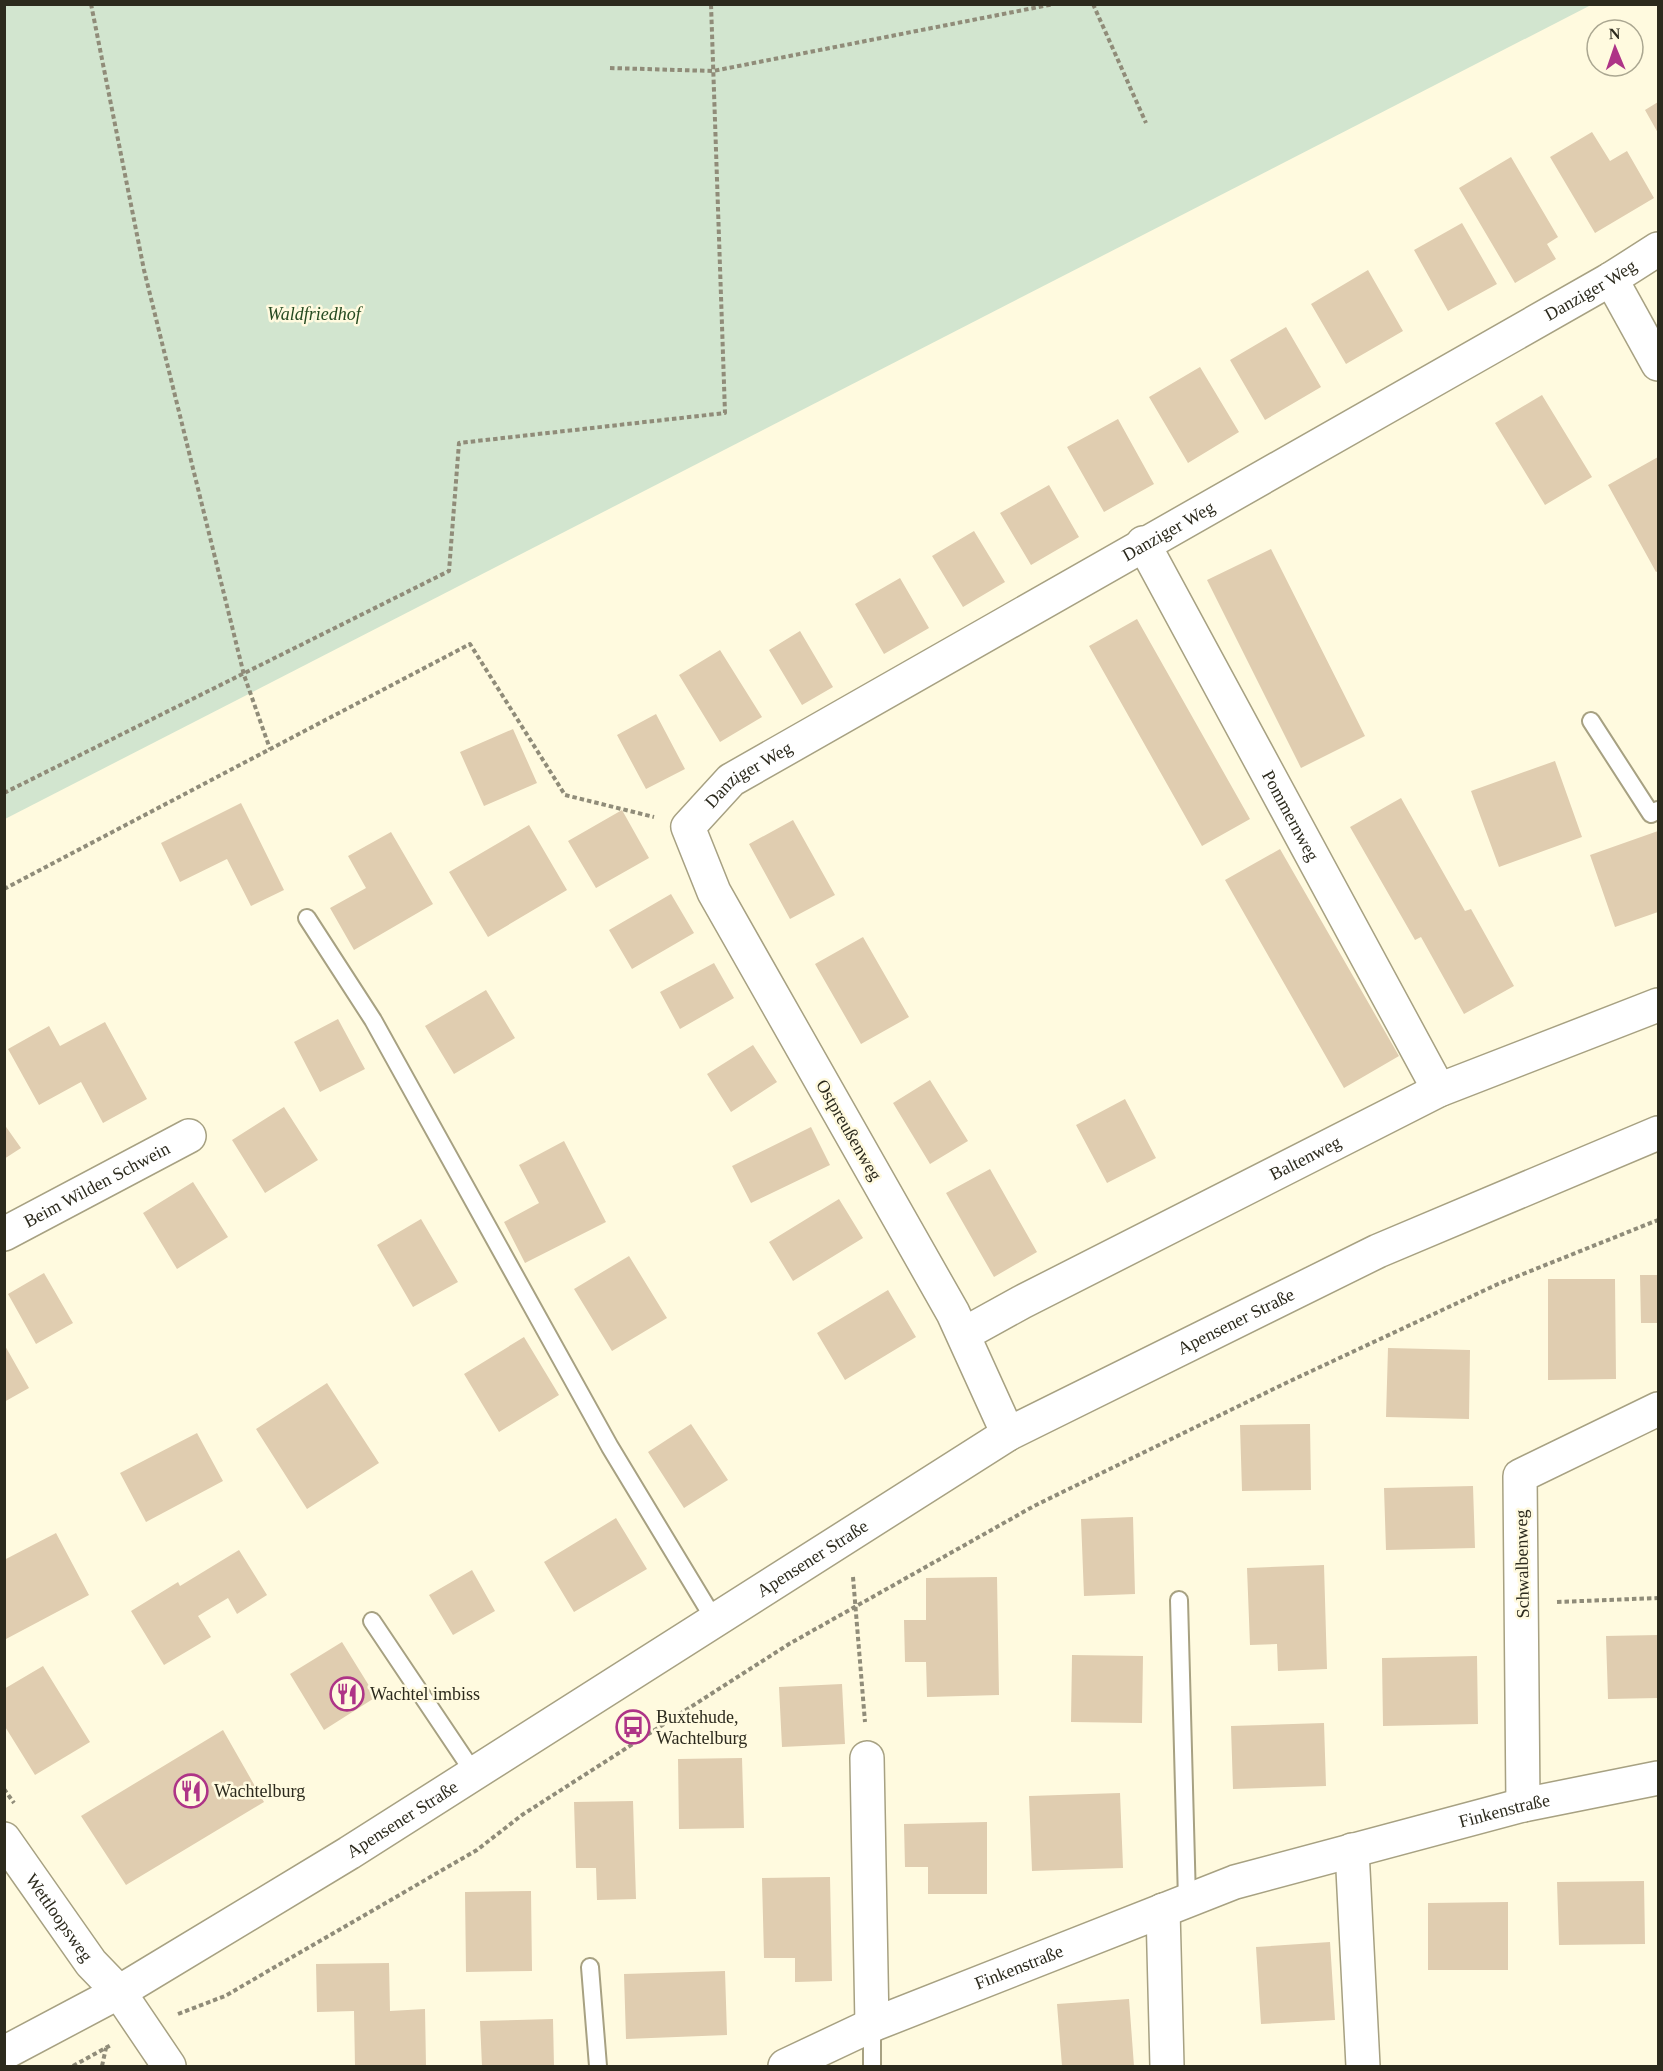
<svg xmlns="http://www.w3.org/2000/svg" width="1663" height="2071" font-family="Georgia,serif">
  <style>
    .green { fill: #d2e5cf }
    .building { fill: #e0cdb0 }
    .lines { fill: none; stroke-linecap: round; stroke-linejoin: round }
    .service-casing { stroke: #a7a182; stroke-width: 20 }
    .minor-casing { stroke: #a7a182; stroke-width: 36 }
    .secondary-casing { stroke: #a7a182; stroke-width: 36 }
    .path { stroke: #908c79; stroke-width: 4; stroke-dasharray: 4.5 3; stroke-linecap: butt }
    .service { stroke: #fff; stroke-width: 16 }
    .minor { stroke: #fff; stroke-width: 33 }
    .secondary { stroke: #fff; stroke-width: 33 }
    .labels { text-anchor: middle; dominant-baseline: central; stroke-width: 5; stroke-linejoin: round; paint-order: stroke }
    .street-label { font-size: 18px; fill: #2c2a1d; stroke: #fffadf }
    .park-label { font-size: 18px; font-style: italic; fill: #254a20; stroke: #fffadf }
    .poi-label { font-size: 18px; fill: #2c2a1d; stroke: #fffadf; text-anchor: start }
  </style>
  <rect width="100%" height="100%" fill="#fffadf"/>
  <path class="green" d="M5,4h1586v1l-1586,814z"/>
  <path class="building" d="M1658,102v31l-13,-23z
    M1592,132l18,29 17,-10 27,47 -59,35 -45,-76z
    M1511,157l47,80 -11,7 9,15 -41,24 -56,-95z
    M1462,223l35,61 -49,27 -34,-61z
    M1368,270l35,61 -57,33 -35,-60z
    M1286,327l35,60 -56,33 -35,-60z
    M1200,367l39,65 -51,31 -39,-66z
    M1542,395l50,82 -47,28 -50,-82z
    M1118,419l36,65 -50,28 -37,-65z
    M1658,457v114l-2,1 -48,-87z
    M1049,485l30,52 -48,28 -31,-52z
    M974,531l31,51 -42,25 -31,-51z
    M1271,549l94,187 -64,32 -94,-188z
    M900,578l29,50 -45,26 -29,-50z
    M1137,619l113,200 -48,27 -113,-200z
    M800,631l33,56 -31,18 -33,-55z
    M720,650l42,67 -42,25 -41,-67z
    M656,714l29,55 -39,20 -29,-54z
    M513,729l24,54 -53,23 -24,-54z
    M1555,761l27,76 -83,30 -28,-76z
    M1401,798l64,113 6,-2 43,77 -50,28 -43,-77 -6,3 -65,-113z
    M241,803l43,87 -33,16 -24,-47 -47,23 -19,-39z
    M622,810l27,48 -53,30 -28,-47z
    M793,820l42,75 -45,24 -41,-75z
    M529,825l38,65 -79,47 -39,-65z
    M1658,831v81l-43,15 -25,-72z
    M391,832l42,72 -79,46 -24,-42 36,-20 -18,-32z
    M1280,849l119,207 -55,32 -119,-208z
    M671,894l23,39 -62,36 -23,-39z
    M863,937l46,80 -48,27 -46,-80z
    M714,963l20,35 -54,31 -20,-37z
    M486,990l29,48 -61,36 -29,-48z
    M338,1019l27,50 -45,23 -26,-50z
    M105,1022l42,77 -44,24 -22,-41 -42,23 -31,-56 41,-23 11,20z
    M753,1045l24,37 -46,30 -24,-38z
    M930,1080l38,61 -38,23 -37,-61z
    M1125,1099l31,59 -49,25 -31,-58z
    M284,1107l34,53 -53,33 -33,-53z
    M4,1124l17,24 -17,11z
    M811,1127l19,38 -79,38 -19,-37z
    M564,1141l42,81 -81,41 -21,-41 35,-19 -20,-38z
    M990,1169l47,83 -43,25 -48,-84z
    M193,1182l35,55 -51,32 -34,-56z
    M839,1199l24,39 -70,43 -24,-39z
    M421,1219l37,63 -45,25 -36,-62z
    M629,1256l38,62 -55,33 -38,-62z
    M44,1273l29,50 -37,21 -28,-50z
    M1640,1275h18v48h-17z
    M1548,1279h67l1,100 -68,1z
    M888,1290l28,47 -71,43 -28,-47z
    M524,1337l35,58 -60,37 -35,-58z
    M4,1344l25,44 -25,14z
    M1388,1348l82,2 -1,69 -83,-2z
    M327,1383l52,80 -72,46 -51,-80z
    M691,1424l37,56 -44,28 -36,-56z
    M1310,1424l1,66 -69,1 -2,-66z
    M197,1433l26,48 -77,41 -26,-49z
    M1473,1486l2,62 -89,2 -2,-62z
    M1133,1517l2,77 -51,2 -3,-77z
    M616,1518l31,51 -73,43 -30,-50z
    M56,1533l33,62 -83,44 -2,-79z
    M239,1550l28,45 -30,19 -9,-16 -30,18 13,21 -47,28 -33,-54 47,-29 2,4z
    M1324,1565l3,104 -49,2 -1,-27 -27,1 -3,-77z
    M472,1570l23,41 -42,24 -24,-40z
    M997,1577l2,118 -72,2 -1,-35h-21l-1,-42h22v-42z
    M1658,1635v63l-50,1 -2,-63z
    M342,1642l34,55 -52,33 -34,-56z
    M1072,1655l71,1 -1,67 -71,-1z
    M1477,1656l1,68 -95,2 -1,-68z
    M43,1666l47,76 -55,33 -31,-50v-36z
    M842,1684l3,60 -63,3 -3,-60z
    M1324,1723l2,63 -93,3 -2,-63z
    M223,1730l41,72 -138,83 -45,-69z
    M742,1758l2,70 -65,1 -1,-70z
    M1120,1793l3,75 -91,3 -3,-75z
    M633,1801l3,98 -39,1 -1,-32h-20l-2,-66z
    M987,1822v72h-59v-27h-23l-1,-43z
    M830,1877l2,104 -37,1v-24h-31l-2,-80z
    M1644,1881l1,63 -86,1 -2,-63z
    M531,1891l1,80 -66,1 -1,-80z
    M1508,1902v68h-80v-67z
    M1330,1942l5,78 -74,4 -5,-77z
    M389,1963l1,48 35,-2 1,57h-71l-1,-55 -37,1 -1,-48z
    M725,1971l2,64 -101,4 -2,-65z
    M1129,1999l5,67h-72l-5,-62z
    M553,2019l1,47h-72l-2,-45z"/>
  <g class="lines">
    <g class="service-casing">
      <path id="service" d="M1591,721l60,93 7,-4
        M307,918l66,102 237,427 104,172
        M1179,1600l8,300
        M372,1621l102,152
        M590,1967l8,99
        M872,2066v-41"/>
    </g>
    <g class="minor-casing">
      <g id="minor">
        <path d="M1611,279l47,85"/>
        <path id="s1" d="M1143,543l296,547"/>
        <path id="s2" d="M4,1234l185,-98"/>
        <path id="s3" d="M964,1334l58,-32 417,-212 219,-85"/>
        <path id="s4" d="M1008,1434l-55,-121 -239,-421 -26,-65 43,-47 880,-501 47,-30"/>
        <path d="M867,1758l5,267"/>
        <path d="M1523,1805l-3,-329 138,-67"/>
        <path id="s5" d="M4,1839l87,124 28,29 50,74"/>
        <path d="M1352,1850l11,216"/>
        <path d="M1163,1910l4,156"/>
        <path id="s6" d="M785,2066l87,-41 363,-143 288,-77 135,-27"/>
      </g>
    </g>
    <g class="secondary-casing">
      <g id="secondary">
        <path id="s7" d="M4,2053l115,-61 230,-139 659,-419 370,-183 280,-118"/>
      </g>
    </g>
    <path class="path" d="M91,4l53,266 100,405 26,74
      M1093,4l53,119
      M610,68l103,3 341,-67
      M4,793l445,-222 10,-128 266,-30 -14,-409
      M4,889l466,-245 95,151 89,22
      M853,1577l12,145
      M1557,1602l101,-4
      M4,1789l10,14
      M178,2014l47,-18 252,-146 45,-35 267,-171 245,-138 254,-124 210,-98 160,-64
      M73,2066l38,-21
      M102,2066l4,-18"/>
    <use href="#service" class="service"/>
    <use href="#minor" class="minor"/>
    <use href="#secondary" class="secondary"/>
  </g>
  <defs>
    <g id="restaurant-ring" transform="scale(1.725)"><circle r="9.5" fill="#fffadf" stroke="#ae3487" stroke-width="1.5"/><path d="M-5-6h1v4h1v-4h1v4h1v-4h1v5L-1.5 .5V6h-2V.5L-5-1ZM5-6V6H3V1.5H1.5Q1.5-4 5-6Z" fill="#ae3487"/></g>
    <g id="bus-ring" transform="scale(1.725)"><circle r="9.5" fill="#fffadf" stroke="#ae3487" stroke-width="1.5"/><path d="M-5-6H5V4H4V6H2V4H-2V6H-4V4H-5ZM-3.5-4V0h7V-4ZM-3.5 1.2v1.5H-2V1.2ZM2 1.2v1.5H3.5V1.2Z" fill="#ae3487"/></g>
  </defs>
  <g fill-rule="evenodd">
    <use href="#restaurant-ring" x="347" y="1694"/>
    <use href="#bus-ring" x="633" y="1727"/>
    <use href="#restaurant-ring" x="191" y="1791"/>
  </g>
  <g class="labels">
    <g class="street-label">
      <text stroke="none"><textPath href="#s4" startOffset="1740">Danziger Weg</textPath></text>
      <text stroke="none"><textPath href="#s4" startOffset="1254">Danziger Weg</textPath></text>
      <text stroke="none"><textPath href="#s4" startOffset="768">Danziger Weg</textPath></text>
      <text stroke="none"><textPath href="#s1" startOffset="310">Pommernweg</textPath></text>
      <text transform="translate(849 1130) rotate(60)">Ostpreußenweg</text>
      <text stroke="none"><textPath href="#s3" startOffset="384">Baltenweg</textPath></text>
      <text stroke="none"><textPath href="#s2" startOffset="105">Beim Wilden Schwein</textPath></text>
      <text stroke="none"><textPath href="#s7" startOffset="1434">Apensener Straße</textPath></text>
      <text stroke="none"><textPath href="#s7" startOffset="948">Apensener Straße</textPath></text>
      <text transform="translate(1522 1564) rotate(-91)">Schwalbenweg</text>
      <text stroke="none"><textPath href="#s6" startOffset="765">Finkenstraße</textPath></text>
      <text stroke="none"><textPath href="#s7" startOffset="462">Apensener Straße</textPath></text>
      <text stroke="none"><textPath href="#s5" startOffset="96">Wettloopsweg</textPath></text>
      <text stroke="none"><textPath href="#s6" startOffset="254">Finkenstraße</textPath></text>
    </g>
    <g class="park-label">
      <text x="314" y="314">Waldfriedhof</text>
    </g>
    <g class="poi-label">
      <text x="370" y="1694">Wachtel imbiss</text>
      <text x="656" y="1717">Buxtehude,<tspan x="656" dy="21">Wachtelburg</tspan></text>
      <text x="214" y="1791">Wachtelburg</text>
    </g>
  </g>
  <rect width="1663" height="2071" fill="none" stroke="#2c2a1d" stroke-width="12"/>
  <g transform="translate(1615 48) rotate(358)"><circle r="28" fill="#fffadf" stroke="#aba791" stroke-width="1.5"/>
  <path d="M0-4.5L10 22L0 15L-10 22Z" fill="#ae3487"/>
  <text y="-9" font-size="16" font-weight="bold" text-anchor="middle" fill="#2c2a1d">N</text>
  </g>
</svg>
